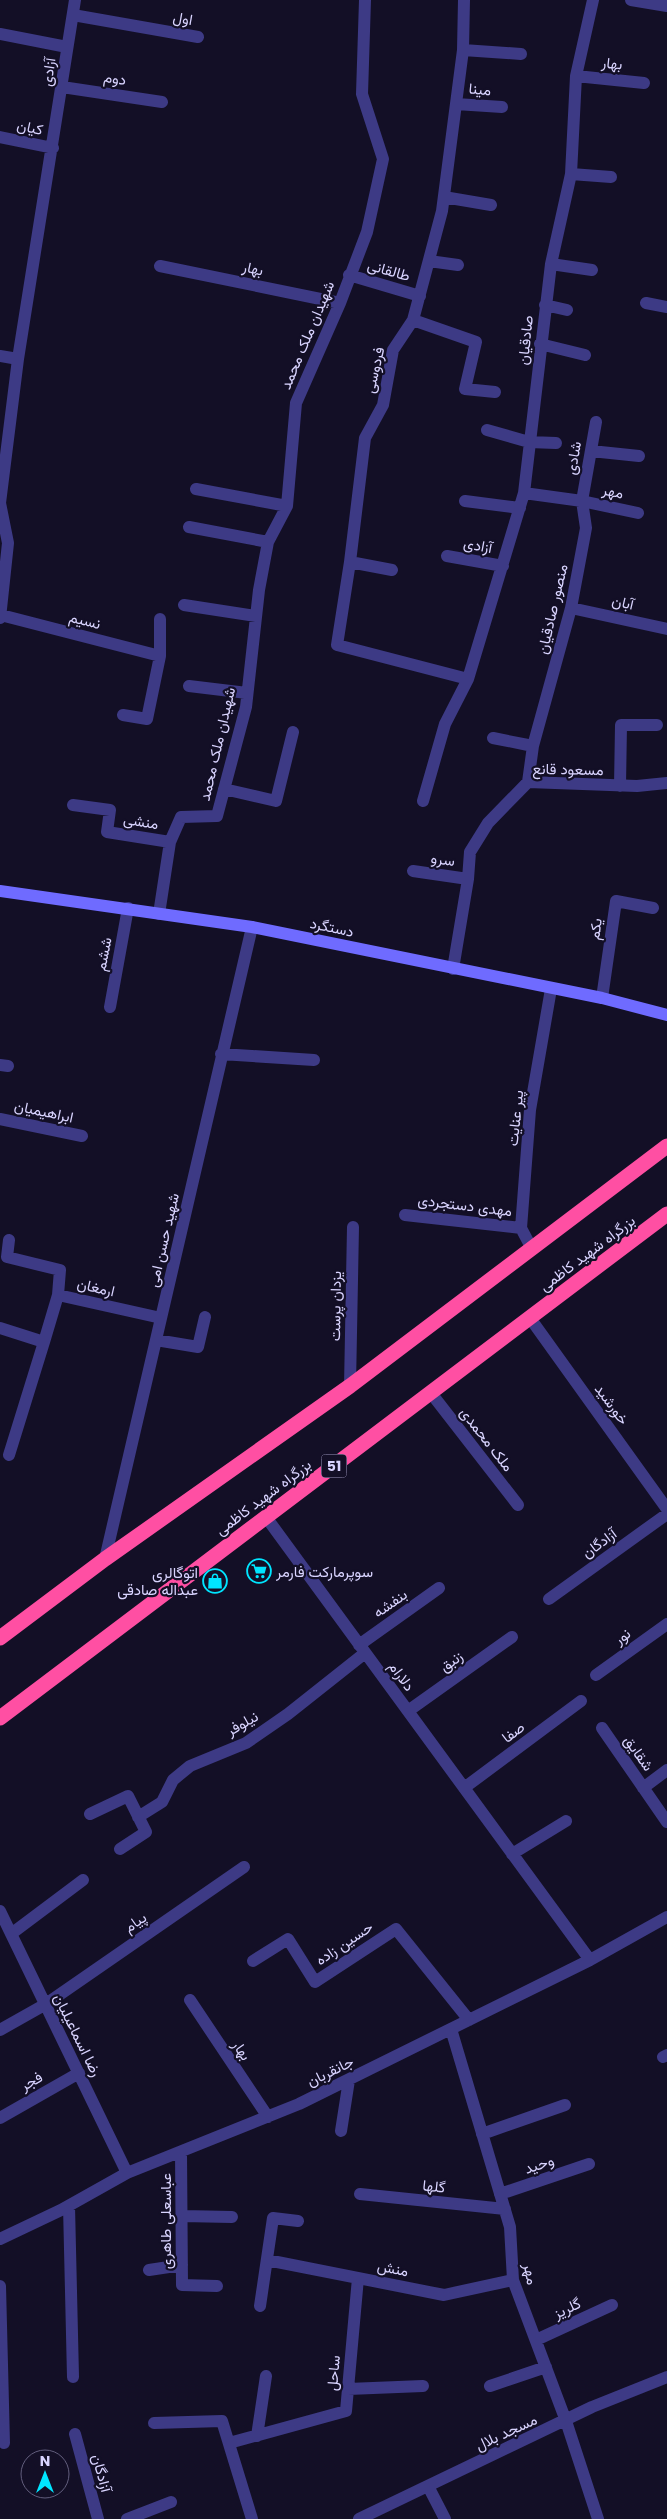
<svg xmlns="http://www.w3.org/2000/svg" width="667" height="2519" font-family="Poppins,Vazirmatn,sans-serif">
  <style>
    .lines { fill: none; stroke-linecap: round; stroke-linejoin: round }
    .street { stroke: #3d3a85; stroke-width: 12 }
    .secondary { stroke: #6f6bff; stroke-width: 12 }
    .highway { stroke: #ff4fa3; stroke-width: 15 }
    .labels { text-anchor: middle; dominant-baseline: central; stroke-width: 4.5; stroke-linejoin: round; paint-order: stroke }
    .shield { fill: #130f26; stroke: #9e99be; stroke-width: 1 }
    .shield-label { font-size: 14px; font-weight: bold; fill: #d9d4ff }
    .street-label { font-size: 15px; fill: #d9d4ff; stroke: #130f26 }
    .poi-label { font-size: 15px; fill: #d9d4ff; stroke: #130f26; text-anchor: start }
  </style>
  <rect width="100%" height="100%" fill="#130f26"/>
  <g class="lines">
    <path class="street" d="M464,0l-1,50 -21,161 -29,109 -20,30 -10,55 -18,33 -15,124 -13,83 131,34
      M631,0l36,6
      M73,15l125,22
      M0,34l67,13
      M463,50l58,4
      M576,76l68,7
      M62,87l100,15
      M456,104l46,3
      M0,137l53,11
      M571,174l40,3
      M444,197l47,8
      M429,261l29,4
      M551,264l41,6
      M160,266l180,37
      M349,275l71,21
      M646,303l21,4
      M545,305l22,5
      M413,320l63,22 -11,47 30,3
      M540,344l45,11
      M0,356l18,3
      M487,430l42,12 27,1
      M591,451l48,5
      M196,489l91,17
      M524,493l58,8 56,12
      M465,501l55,7
      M189,527l79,15
      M447,556l56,10
      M350,562l42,8
      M184,605l72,11
      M571,608l96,21
      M1,615l159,41
      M0,618l8,-75 -8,-40 18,-144 57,-359
      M189,686l58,7
      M123,715l24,4 13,-63v-37
      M493,738l40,8
      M528,782l5,-36 38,-138 15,-80 -4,-27 14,-79
      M620,786l1,-61h36
      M224,789l52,12 17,-69
      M423,801l22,-77 23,-45 56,-186 27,-229 20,-90 5,-98 17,-76
      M73,805l37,5 -3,22 63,10
      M413,871l55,8
      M159,914l11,-72 11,-25 36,-1 29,-109 13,-117 9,-48 19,-36 9,-103 44,-100 27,-71 16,-73 -21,-65 3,-94
      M453,969l15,-90 2,-27 18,-29 40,-41 109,4 30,-3
      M602,998l14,-97 37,7
      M110,1007l18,-99
      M221,1054l93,6
      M0,1065l8,1
      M0,1119l82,17
      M405,1215l116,13
      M9,1240l-2,17 53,13 -2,25
      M532,1249l-11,-21 9,-118 21,-121
      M530,1318l137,191
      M0,1328l44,14 14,-47 103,23
      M156,1340l42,7 7,-30
      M350,1386l3,-159
      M431,1393l87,112
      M9,1455l35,-113
      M266,1517l324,443
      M105,1559l147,-632
      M549,1599l118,-85
      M359,1645l80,-57
      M596,1675l71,-51
      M408,1711l104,-74
      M602,1728l65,94
      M464,1788l117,-87
      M643,1788l24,-18
      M90,1814l38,-18 18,36 -26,17
      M138,1817l24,-15 11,-22 17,-14 56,-23 42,-29 77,-61
      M512,1854l54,-33
      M0,1911l127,262
      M11,1934l72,-54
      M253,1961l35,-22 27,43 81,-53 73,91
      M190,2000l78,117
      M451,2029l59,198 3,53 53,141 32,98
      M0,2030l46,-26 198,-137
      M663,2057l4,-2
      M0,2118l79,-45
      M341,2131l8,-51
      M482,2134l83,-29
      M181,2152l1,133 35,1
      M360,2194l145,15
      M500,2194l89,-30
      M69,2206l4,171
      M182,2216l50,1
      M0,2239l61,-29 66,-37 172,-69 291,-144 77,-43
      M267,2260l177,35 69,-15
      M149,2270l33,-5
      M0,2286l4,157
      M260,2306l13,-88 25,3
      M536,2340l76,-35
      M490,2386l56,-19
      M348,2389l75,-3
      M154,2423l68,-2 30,98
      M75,2434l23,85
      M257,2436l9,-60
      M229,2443l117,-32 12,-133
      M428,2486l17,33
      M127,2519l44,-17
      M359,2519l233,-112 75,-30"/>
    <path class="secondary" d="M0,891l252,36 350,71 65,17"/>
    <path class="highway" d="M0,1638l105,-79 245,-173 317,-240
      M0,1718l667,-504"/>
  </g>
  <defs>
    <g id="supermarket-ring" transform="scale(1.25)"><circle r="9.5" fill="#130f26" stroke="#00e5ff" stroke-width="1.5"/><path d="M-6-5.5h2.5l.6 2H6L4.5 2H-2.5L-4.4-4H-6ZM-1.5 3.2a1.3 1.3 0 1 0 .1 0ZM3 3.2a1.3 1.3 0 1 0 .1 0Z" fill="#00e5ff"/></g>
    <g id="shop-ring" transform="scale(1.25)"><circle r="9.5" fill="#130f26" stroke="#00e5ff" stroke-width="1.5"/><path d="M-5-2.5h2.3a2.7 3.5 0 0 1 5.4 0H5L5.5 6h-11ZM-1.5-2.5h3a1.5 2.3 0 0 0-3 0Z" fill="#00e5ff"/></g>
  </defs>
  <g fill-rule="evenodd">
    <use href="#supermarket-ring" x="259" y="1571"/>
    <use href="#shop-ring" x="215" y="1581"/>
  </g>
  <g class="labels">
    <rect class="shield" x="321.5" y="1454.5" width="25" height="23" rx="4"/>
    <g class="shield-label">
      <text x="334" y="1466">51</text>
    </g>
    <g class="street-label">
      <text transform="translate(183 18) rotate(10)">اول</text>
      <text transform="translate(612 63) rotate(6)">بهار</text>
      <text transform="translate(48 72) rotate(-82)">آزادی</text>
      <text transform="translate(115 78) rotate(9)">دوم</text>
      <text transform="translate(480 89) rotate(5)">مینا</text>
      <text transform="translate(30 127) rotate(12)">کیان</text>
      <text transform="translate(253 268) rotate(12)">بهار</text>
      <text transform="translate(389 270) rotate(16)">طالقانی</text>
      <text transform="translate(307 335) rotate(-67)">شهیدان ملک محمد</text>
      <text transform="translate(525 340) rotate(-84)">صادقیان</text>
      <text transform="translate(374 370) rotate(-77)">فردوسی</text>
      <text transform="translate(573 458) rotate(-80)">شادی</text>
      <text transform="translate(613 491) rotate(12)">مهر</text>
      <text transform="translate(478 545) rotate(11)">آزادی</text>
      <text transform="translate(623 602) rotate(13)">آبان</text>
      <text transform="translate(552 609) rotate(-77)">منصور صادقیان</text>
      <text transform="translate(85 620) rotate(14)">نسیم</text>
      <text transform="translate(217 744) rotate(-77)">شهیدان ملک محمد</text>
      <text transform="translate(568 769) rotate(1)">مسعود قانع</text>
      <text transform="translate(141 821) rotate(9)">منشی</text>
      <text transform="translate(443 859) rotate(8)">سرو</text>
      <text transform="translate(332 927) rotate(12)">دستگرد</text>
      <text transform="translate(595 929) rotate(-82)">یکم</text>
      <text transform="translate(103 954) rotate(-79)">ششم</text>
      <text transform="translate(44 1111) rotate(12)">ابراهیمیان</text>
      <text transform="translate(515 1118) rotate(-84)">پیر عنایت</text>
      <text transform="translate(465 1205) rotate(7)">مهدی دستجردی</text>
      <text transform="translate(163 1240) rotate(-77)">شهید حسن امی</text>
      <text transform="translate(587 1253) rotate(-37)">بزرگراه شهید کاظمی</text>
      <text transform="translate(96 1287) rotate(13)">ارمغان</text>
      <text transform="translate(335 1306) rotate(-89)">یزدان پرست</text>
      <text transform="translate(612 1404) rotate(54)">خورشید</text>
      <text transform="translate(487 1439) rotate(52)">ملک محمدی</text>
      <text transform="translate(263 1497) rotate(-37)">بزرگراه شهید کاظمی</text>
      <text transform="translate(599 1543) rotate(-36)">آزادگان</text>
      <text transform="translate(390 1603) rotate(-35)">بنفشه</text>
      <text transform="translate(622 1636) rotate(-36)">نور</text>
      <text transform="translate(451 1661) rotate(-35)">زنبق</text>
      <text transform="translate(402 1676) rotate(54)">دلارام</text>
      <text transform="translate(242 1723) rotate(-30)">نیلوفر</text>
      <text transform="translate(513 1732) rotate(-37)">صفا</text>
      <text transform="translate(639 1753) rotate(55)">شقایق</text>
      <text transform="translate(135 1922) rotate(-35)">پیام</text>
      <text transform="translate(344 1943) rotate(-34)">حسین زاده</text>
      <text transform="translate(78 2035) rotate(64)">رضا اسماعیلیان</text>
      <text transform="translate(242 2050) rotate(56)">بهار</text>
      <text transform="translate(330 2071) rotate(-26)">جانقربان</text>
      <text transform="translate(31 2081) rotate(-29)">فجر</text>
      <text transform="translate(539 2164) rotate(-19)">وحید</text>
      <text transform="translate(434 2186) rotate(6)">گلها</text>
      <text transform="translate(165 2221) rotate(-90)">عباسعلی طاهری</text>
      <text transform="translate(393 2268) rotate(11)">منش</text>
      <text transform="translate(531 2274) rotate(79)">مهر</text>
      <text transform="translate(567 2308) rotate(-25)">گلریز</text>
      <text transform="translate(333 2373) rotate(-85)">ساحل</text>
      <text transform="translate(506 2432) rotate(-25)">مسجد بلال</text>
      <text transform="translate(102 2473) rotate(75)">آزادگان</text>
    </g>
    <g class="poi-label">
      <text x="276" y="1571">سوپرمارکت فارمر</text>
      <text x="198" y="1572" text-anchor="end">اتوگالری<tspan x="198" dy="17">عبداله صادقی</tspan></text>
    </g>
  </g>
  <g transform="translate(45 2474)"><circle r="24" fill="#130f26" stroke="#625e7d"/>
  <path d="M0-4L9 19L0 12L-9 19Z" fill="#00e5ff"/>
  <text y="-8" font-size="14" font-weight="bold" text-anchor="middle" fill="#d9d4ff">N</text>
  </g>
</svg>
